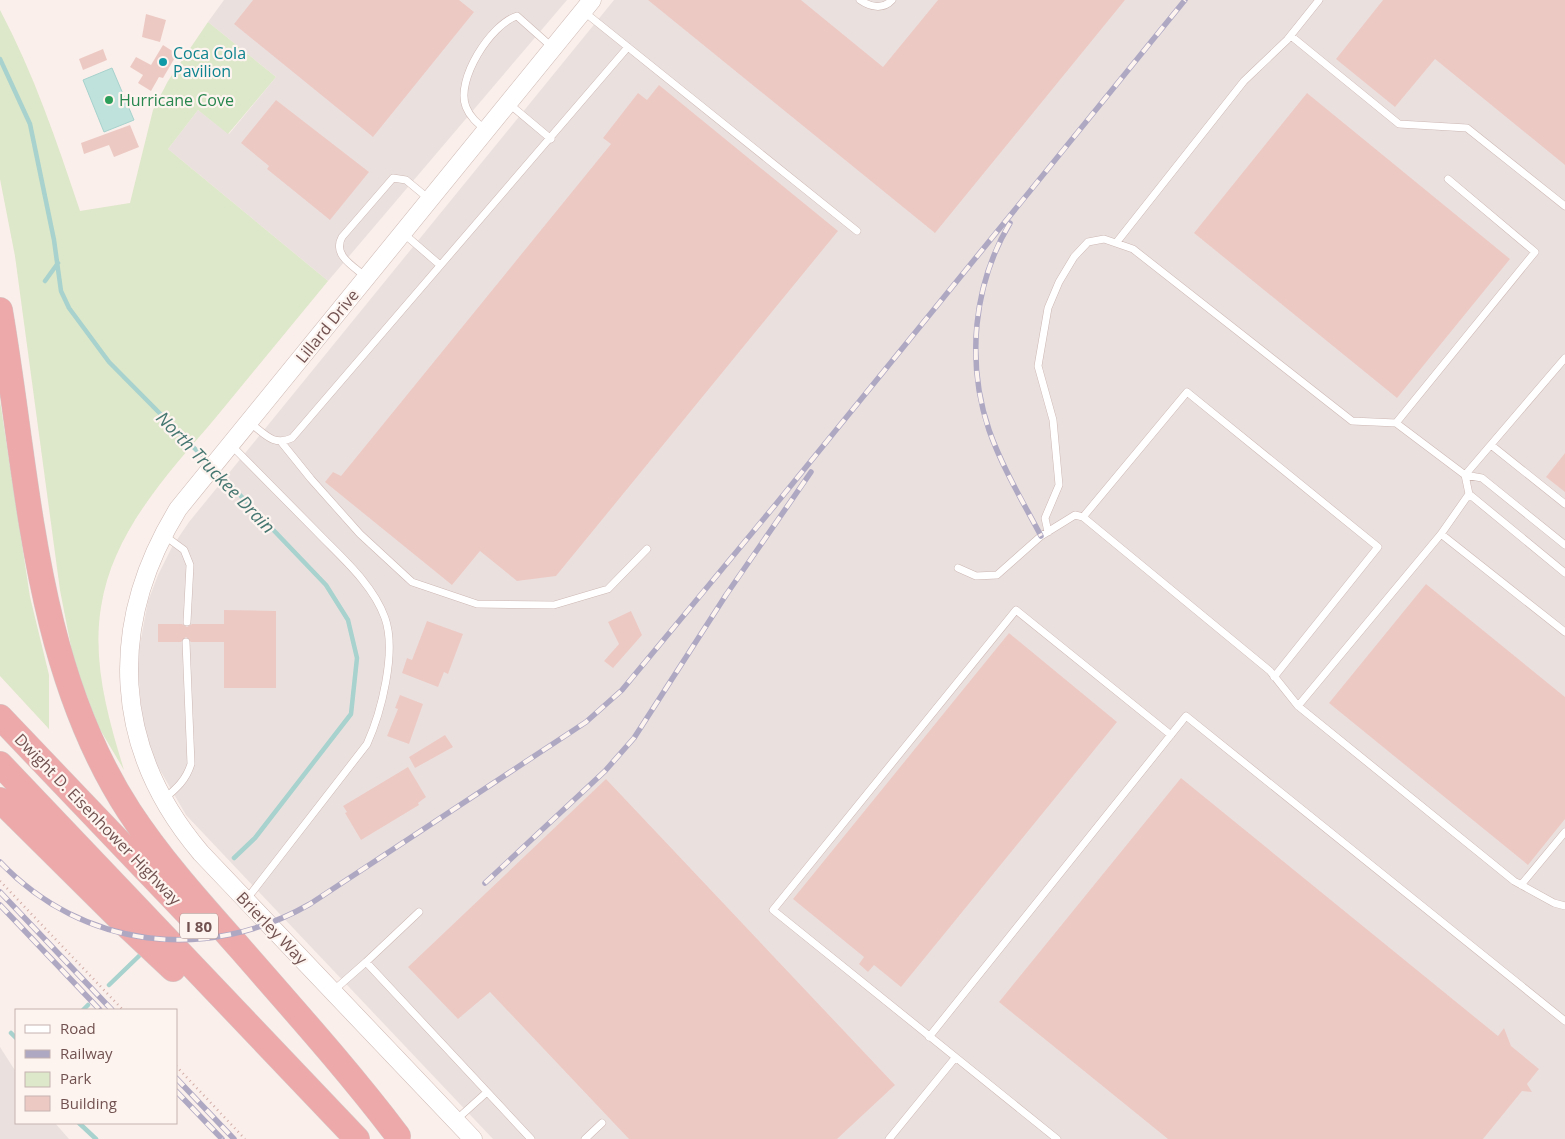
<svg xmlns="http://www.w3.org/2000/svg" width="1565" height="1139" font-family="'Open Sans',sans-serif">
  <style>
    .industrial { fill: #eae1df }
    .green { fill: #dde7c9 }
    .water { fill: #c0e2dd; stroke: #a7d2cd }
    .lines { fill: none; stroke-linecap: round; stroke-linejoin: round }
    .stream { stroke: #a7d2cd; stroke-width: 4.5 }
    .building { fill: #edc9c4 }
    .service-casing { stroke: #cdb7b3; stroke-width: 8 }
    .tertiary-casing { stroke: #cdb7b3; stroke-width: 19 }
    .motorway-casing { stroke: #d5cbca; stroke-width: 26 }
    .path { stroke: #d2aca7; stroke-width: 2.5; stroke-dasharray: 1 4; stroke-linecap: butt }
    .service { stroke: #fff; stroke-width: 7 }
    .tertiary { stroke: #fff; stroke-width: 18 }
    .motorway { stroke: #eda8a9; stroke-width: 25 }
    .rail-casing { stroke: #afa8c3; stroke-width: 5.5 }
    .rail { stroke: #fdf4f0; stroke-width: 4; stroke-dasharray: 11; stroke-linecap: butt }
    .culture-dot { fill: #0f9aa8; stroke: #fdf4f0; stroke-width: 2 }
    .leisure-dot { fill: #2e9e5b; stroke: #fdf4f0; stroke-width: 2 }
    .labels { text-anchor: middle; dominant-baseline: central; stroke-width: 4.5; stroke-linejoin: round; paint-order: stroke }
    .shield { fill: #fdf4f0; stroke: #9c8380; stroke-width: 1 }
    .shield-label { font-size: 15px; font-weight: bold; fill: #725250 }
    .culture-label { font-size: 16px; fill: #0d838f; stroke: #fdf4f0; text-anchor: start }
    .leisure-label { font-size: 16px; fill: #27864d; stroke: #fdf4f0; text-anchor: start }
    .street-label { font-size: 16px; fill: #725250; stroke: #fdf4f0 }
    .water-label { font-size: 18px; font-style: italic; fill: #457670; stroke: #fdf4f0 }
  </style>
  <rect width="100%" height="100%" fill="#faefea"/>
  <path class="industrial" d="M224,0h343l-239,281 -160,-132 30,-39 31,24 47,-57 -68,-55z
    M614,0h951v1139h-1072l-307,-324 -29,-50 -14,-38 -6,-67 11,-59 10,-26 14,-28 17,-25z
    M0,1047l16,25v51h39l14,16h-69z"/>
  <path class="green" d="M0,10c34,64 57,132 80,201l50,-8 23,-93 15,-29 40,-59 68,55 -48,57 -30,-24 -30,39 160,132c-37,45 -74,90 -111,135 -48,57 -104,114 -116,191 -9,55 7,111 23,163l-26,-44 -24,-64 -14,-72 -45,-334 -15,-77z
    M0,401l30,196 19,78v54l-49,-53z"/>
  <path class="water" d="M112,68l22,52 -30,12 -21,-52z"/>
  <g class="lines">
    <path class="stream" d="M0,59l30,65 24,116 7,51 8,17 40,54 101,102
      M45,281l13,-18
      M215,469l111,116 22,35 9,38 -6,56 -96,124 -21,20
      M109,985l30,-29
      M83,1010l5,-5
      M11,1033l5,5
      M79,1123l17,16"/>
  </g>
  <path class="building" d="M253,0h206l15,12 -101,125 -139,-113z
    M648,0h153l82,67 55,-67h187l-190,233z
    M1383,0h182v165l-130,-106 -40,48 -59,-48z
    M146,14l20,6 -6,22 -18,-5z
    M163,45l14,9 -14,24 -4,-1 -8,14 -13,-8 5,-8 -13,-8 6,-10 15,8z
    M103,49l4,11 -24,10 -4,-11z
    M659,85l179,146 -282,345 -39,5 -37,-30 -28,34 -127,-103 8,-10 8,4 270,-332 -8,-6 35,-45 9,7z
    M1307,93l203,166 -113,139 -203,-165z
    M276,100l93,72 -39,48 -63,-51 2,-3 -28,-23z
    M130,125l9,22 -25,10 -5,-12 -25,9 -3,-11z
    M1565,453v39l-19,-15z
    M1426,584l139,113v122l-37,46 -199,-162z
    M224,610l52,1v77h-52v-46h-33l-5,-5 -5,5h-23v-18h24l5,3 5,-3h32z
    M631,611l11,24 -29,33 -9,-7 15,-17 -11,-22z
    M427,621l36,13 -15,40 -4,-2 -6,15 -36,-14 5,-15 5,2z
    M1009,633l108,89 -216,265 -27,-22 -6,7 -9,-8 5,-7 -71,-58z
    M400,695l23,9 -14,40 -22,-8 11,-27 -3,-1z
    M445,735l8,12 -38,21 -6,-11z
    M408,767l18,30 -8,6 1,2 -58,35 -16,-27 2,-1 -4,-6z
    M1181,778l317,258 6,-8 7,18 28,23 -12,15 5,8 -10,-1 -39,48h-315l-169,-137z
    M606,779l289,306 -58,54h-208l-139,-147 -32,27 -50,-52z"/>
  <g class="lines">
    <g class="service-casing">
      <path id="service" d="M860,0c10,7 23,10 32,0
        M583,11l274,220
        M1291,36l108,88 68,4 98,78
        M508,103l43,36
        M486,130c-9,-7 -16,-13 -20,-23 -11,-27 25,-83 51,-91l36,32
        M1448,179l87,73 -139,171 69,52 100,-117
        M403,233l37,32
        M1116,243l128,-162 43,-41 32,-40
        M366,277c-13,-11 -34,-22 -24,-40l51,-59 13,2 23,19
        M249,422c15,11 24,25 43,16l336,-391
        M282,443l29,36 49,55 52,48 65,22 77,1 54,-16 39,-40
        M231,445c29,29 57,58 86,87 24,25 56,52 68,86 12,34 -4,95 -18,126l-121,156
        M1491,445l74,59
        M1469,494l-28,40 -143,172 216,175 40,22 11,3
        M1048,532l-3,-14 14,-33 -6,-65 -15,-54 10,-58 11,-26 15,-25 14,-15 16,-3 29,10 219,172 44,2
        M1441,534l124,98
        M165,536l19,14 6,15 -3,57
        M1565,545l-83,-67 -17,-3 4,19 96,79
        M958,568l18,8 21,-1 44,-39 34,-21 8,2
        M1274,677l104,-130 -191,-155 -104,125 187,154 28,35
        M164,799c13,-11 22,-19 27,-35l-5,-122
        M1521,885l44,-53
        M366,962l53,-50
        M333,991l33,-29 165,177
        M929,1037l257,-321 379,305
        M456,1120l31,-28
        M585,1139l17,-16
        M889,1139l66,-81
        M1057,1139l-284,-229 243,-300 155,125"/>
    </g>
    <g class="tertiary-casing">
      <path id="tertiary" d="M473,1139l-272,-286c-89,-105 -94,-228 -23,-344l414,-509"/>
    </g>
    <g class="motorway-casing">
      <path id="motorway" d="M0,310c29,168 33,353 129,501 32,49 71,92 110,136 54,62 109,123 159,189
        M0,717l190,199
        M0,764l357,375
        M0,800l124,123 49,46"/>
    </g>
    <path class="path" d="M0,881l123,129
      M176,1066l69,73"/>
    <use href="#service" class="service"/>
    <use href="#tertiary" class="tertiary"/>
    <use href="#motorway" class="motorway"/>
    <g class="rail-casing">
      <path id="rail" d="M1010,223c-37,62 -44,139 -21,207 13,37 34,72 52,106
        M0,862c83,87 207,101 310,42l276,-182 36,-32 154,-186 409,-504
        M485,883l120,-112 29,-33 92,-143 85,-123
        M0,892l112,118
        M0,905l100,105
        M176,1078l58,61
        M176,1091l46,48"/>
    </g>
    <use href="#rail" class="rail"/>
  </g>
  <circle class="culture-dot" cx="163" cy="62" r="5"/>
  <circle class="leisure-dot" cx="109" cy="100" r="5"/>
  <g class="labels">
    <rect class="shield" x="180" y="913.5" width="38" height="25" rx="4"/>
    <g class="shield-label">
      <text x="199" y="926">I 80</text>
    </g>
    <g class="culture-label">
      <text x="173" y="53">Coca Cola<tspan x="173" dy="18">Pavilion</tspan></text>
    </g>
    <g class="leisure-label">
      <text x="119" y="100">Hurricane Cove</text>
    </g>
    <g class="street-label">
      <text transform="translate(327 326) rotate(-51)">Lillard Drive</text>
      <text transform="translate(98 819) rotate(46)">Dwight D. Eisenhower Highway</text>
      <text transform="translate(272 928) rotate(46)">Brierley Way</text>
    </g>
    <g class="water-label">
      <text transform="translate(216 472) rotate(46)">North Truckee Drain</text>
    </g>
  </g>
  <rect x="15" y="1009" width="162" height="115" fill="#fdf4f0" stroke="#c5b3b0"/>
  <rect x="25" y="1025" width="25" height="8" fill="#ffffff" stroke="#c5b3b0"/>
  <text x="60" y="1034" font-size="15" fill="#725250">Road</text>
  <rect x="25" y="1050" width="25" height="8" fill="#afa8c3" stroke="#c5b3b0"/>
  <text x="60" y="1059" font-size="15" fill="#725250">Railway</text>
  <rect x="25" y="1072" width="25" height="15" fill="#dde7c9" stroke="#c5b3b0"/>
  <text x="60" y="1084" font-size="15" fill="#725250">Park</text>
  <rect x="25" y="1096" width="25" height="15" fill="#edc9c4" stroke="#c5b3b0"/>
  <text x="60" y="1109" font-size="15" fill="#725250">Building</text>
</svg>
